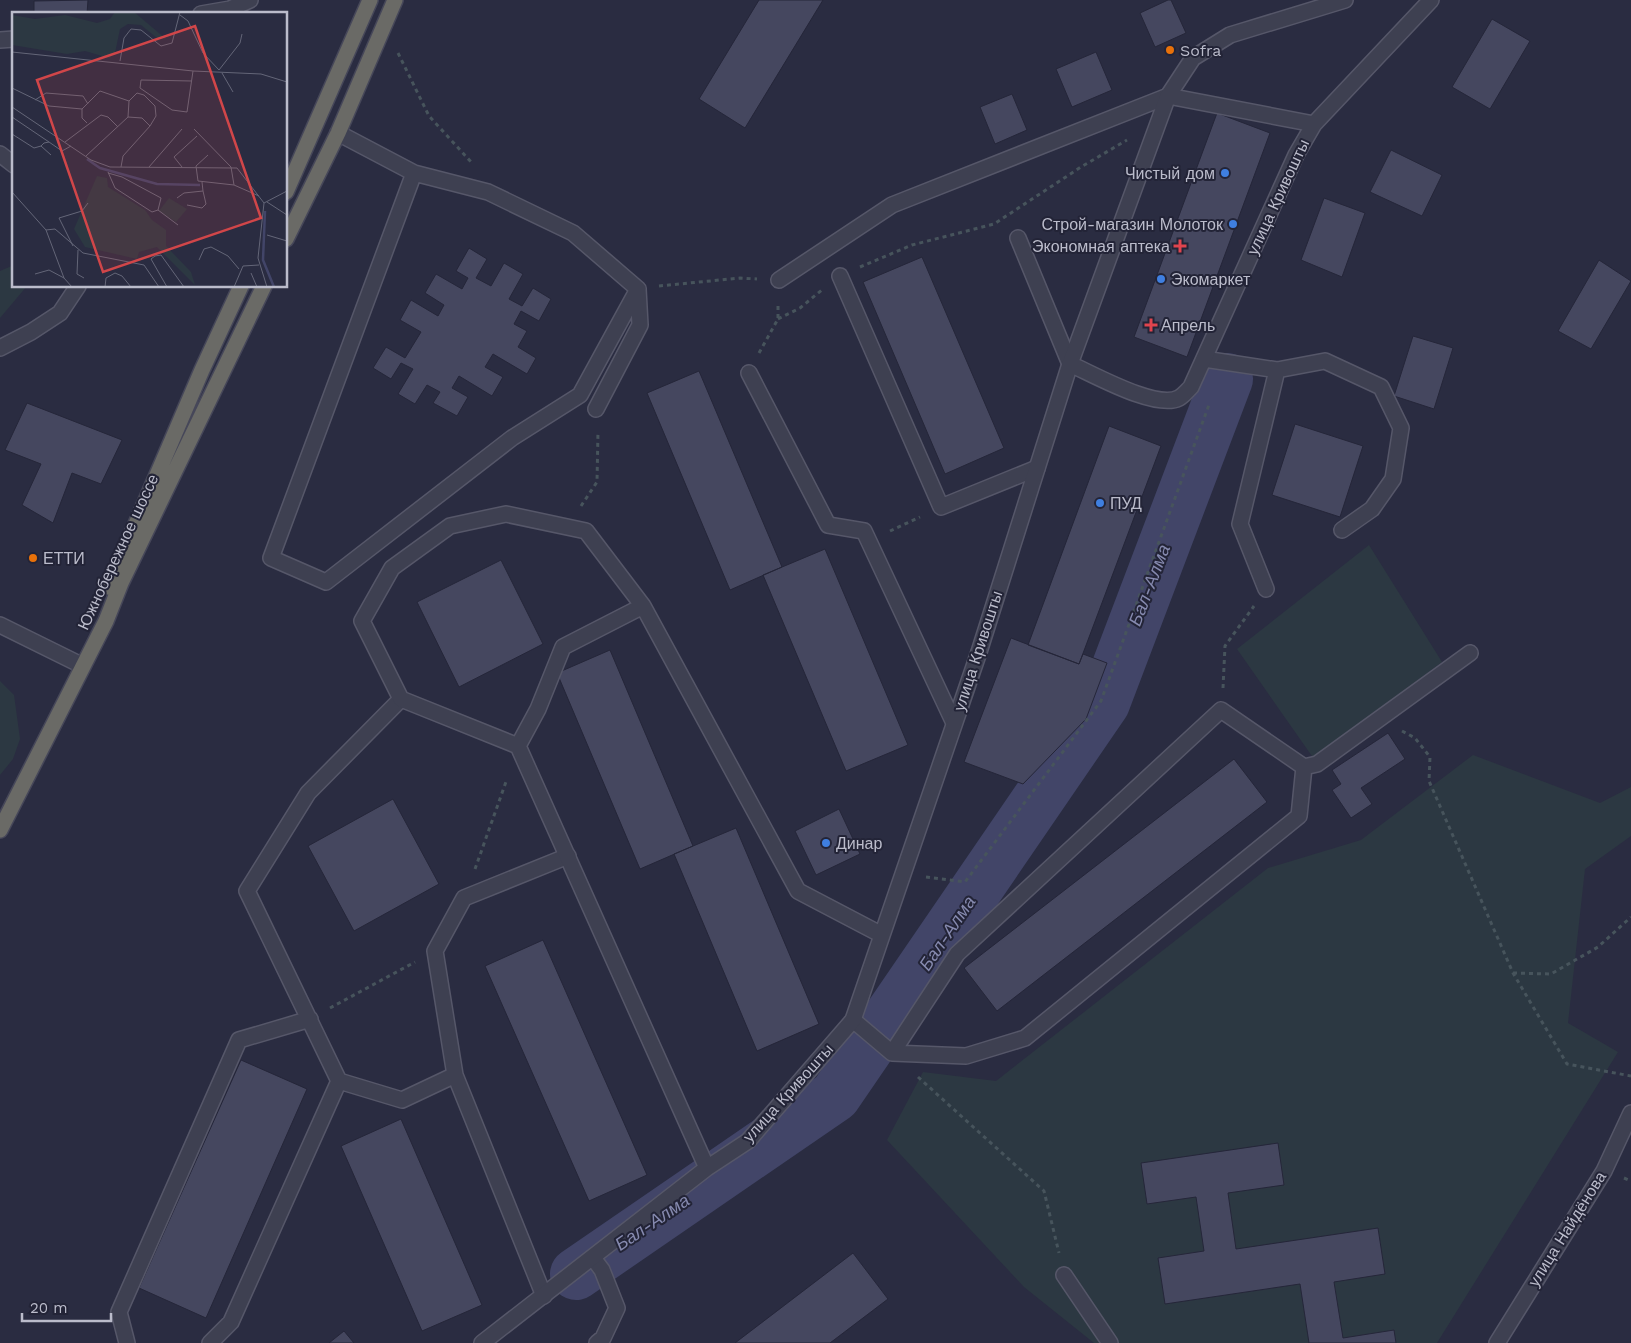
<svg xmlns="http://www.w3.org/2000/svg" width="1631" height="1343" font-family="'Work Sans',sans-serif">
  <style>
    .green { fill: #2c3842 }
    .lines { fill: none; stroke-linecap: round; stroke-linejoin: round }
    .river { stroke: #424568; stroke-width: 52 }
    .building { fill: #45475f; stroke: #252639 }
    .service-casing { stroke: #565769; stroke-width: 18 }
    .minor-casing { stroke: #565769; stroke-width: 18 }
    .trunk-casing { stroke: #464759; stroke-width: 18 }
    .path { stroke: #47545c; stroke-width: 3; stroke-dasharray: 4 4; stroke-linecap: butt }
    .service { stroke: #3e4051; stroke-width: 15 }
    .minor { stroke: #3e4051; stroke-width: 15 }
    .trunk { stroke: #6a6a66; stroke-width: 15 }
    .food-dot { fill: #e8710a; stroke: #232437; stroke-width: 2 }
    .shop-dot { fill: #3f7fe0; stroke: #232437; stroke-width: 2 }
    .health-dot { fill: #e0444e; stroke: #232437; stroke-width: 2 }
    .labels { text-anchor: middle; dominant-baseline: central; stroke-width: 4; stroke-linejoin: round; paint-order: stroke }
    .poi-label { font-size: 16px; fill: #bbbccb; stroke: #232437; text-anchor: start }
    .street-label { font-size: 16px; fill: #bbbccb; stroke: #232437 }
    .water-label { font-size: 18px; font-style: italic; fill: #868aaf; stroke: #232437 }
    .inset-river { fill: none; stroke: #424568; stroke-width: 2.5 }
    .inset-road { fill: none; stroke: #646678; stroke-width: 1 }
    .view { fill: #d14649; fill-opacity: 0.15; stroke: #d14649; stroke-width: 2.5 }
    .inset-edge { fill: none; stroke: #bbbccb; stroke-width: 2.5 }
  </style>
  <rect width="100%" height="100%" fill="#2a2c41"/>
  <path class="green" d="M14,265v21h13l-27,32v-47z
    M1369,545l73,117 -128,97 -77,-110z
    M0,681l14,14 6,44 -7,20 -13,16z
    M1473,755l127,48 31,-16v49l-46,33 -17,154 50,29 -181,291h-343l-70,-56 -137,-147 36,-68 73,9 272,-213 93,-28z"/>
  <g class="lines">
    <path class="river" d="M576,1274l259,-178 269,-393 123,-324"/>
  </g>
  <path class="building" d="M88,0l-1,14h-53v-13z
    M759,0h64l-78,128 -46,-29z
    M1168,0h3l15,33 -31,14 -15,-34z
    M1492,19l38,22 -40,68 -38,-22z
    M1096,52l16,38 -40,17 -16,-38z
    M1012,94l15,36 -32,14 -15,-37z
    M1217,113l53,20 -83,224 -53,-20z
    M1391,150l51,25 -20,41 -52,-24z
    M1324,198l41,15 -23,64 -41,-17z
    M469,248l18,11 -11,19 15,8 13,-23 19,11 -14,25 13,7 11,-18 18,11 -12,22 -18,-10 -7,13 13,7 -9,16 18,11 -9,16 -34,-20 -8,13 18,10 -11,19 -33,-20 -7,12 16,9 -11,19 -24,-13 7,-11 -13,-7 -12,19 -17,-10 15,-25 -12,-6 -10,16 -18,-11 13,-21 19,11 16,-26 -21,-12 11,-20 27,16 6,-11 -19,-12 11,-19 26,15 6,-11 -12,-7z
    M922,257l82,191 -59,26 -82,-192z
    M1599,260l32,21 -40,68 -33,-18z
    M1413,336l40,12 -19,61 -40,-13z
    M699,371l83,196 -52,23 -83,-197z
    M27,403l95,37 -21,44 -29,-11 -19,50 -31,-18 19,-41 -36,-14z
    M1295,424l68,22 -23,71 -68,-22z
    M1109,426l52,20 -82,218 -51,-19z
    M825,549l83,196 -62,26 -83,-196z
    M501,560l42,84 -84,43 -42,-85z
    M1011,638l68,26 4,-10 24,9 -21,56 -63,65 -59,-22z
    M610,650l83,196 -53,23 -83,-196z
    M1388,733l17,26 -44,29 11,16 -21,14 -19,-28 9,-6 -9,-14z
    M1234,759l33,43 -270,209 -33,-43z
    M393,799l46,85 -85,47 -46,-85z
    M839,809l21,45 -44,21 -21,-44z
    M736,828l83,196 -62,27 -83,-197z
    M543,940l104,235 -58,26 -104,-235z
    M241,1060l66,29 -101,229 -67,-30z
    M401,1119l81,186 -60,26 -81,-185z
    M1278,1143l6,42 -56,8 8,56 142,-21 7,46 -51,8 9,56 51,-8 2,13h-87l-9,-59 -135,20 -7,-46 46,-7 -8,-54 -49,7 -6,-41z
    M853,1253l35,46 -58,44h-95z
    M344,1331l10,12h-25z"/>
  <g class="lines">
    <g class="service-casing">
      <path id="service" d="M0,40l14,-1
        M338,133l76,40 74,19 85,41 65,56 -58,106 -68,43 -186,144 -55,-24 143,-385
        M1018,238l52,126
        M840,276l101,231 96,-39
        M779,280l113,-75 276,-109
        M1204,359l73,11 -37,154 26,65
        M1277,370l48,-9 56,26 20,41 -8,51 -21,30 -30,21
        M749,373l79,152 36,6 90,192
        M596,409l44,-84 -2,-36
        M853,1020l39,33 74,3 59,-18 274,-222 5,-49
        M892,1053l65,-99 264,-244 83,57 13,-3 153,-111
        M339,1081l63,19 53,-25
        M593,1258l9,12 15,38 -14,30 -6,5
        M1064,1275l46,68
        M544,1296l-89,-221 -20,-124 29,-53 104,-42
        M127,1343l-8,-31 120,-272 71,-21
        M210,1343l21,-21 108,-241 -92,-190 61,-98 93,-94"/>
    </g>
    <g class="minor-casing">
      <path id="minor" d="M201,14l29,-5 20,-9
        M1168,96l146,28
        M0,154l14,11
        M0,348l31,-16 29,-19 18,-27
        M1070,364c23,10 86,46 109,34 4,-2 8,-7 12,-11l105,-232 18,-31 117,-124
        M643,606l-57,-75 -80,-17 -56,12 -58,42 -30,53 39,78 117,47 20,-37 25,-62 80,-41 155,285 84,44
        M0,625l75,37
        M518,746l189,422
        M482,1343l225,-175 41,-27 105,-121 126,-368 91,-288 98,-268 25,-38 37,-23 115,-35
        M1497,1343l107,-172 27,-58"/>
    </g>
    <g class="trunk-casing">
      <path id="trunk" d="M286,192l84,-192
        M286,239l52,-106 57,-133
        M109,587l93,-217 39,-84
        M0,830l106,-209 15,-38 143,-297"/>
    </g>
    <path class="path" d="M398,53l31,63 43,47
      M860,267l52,-22 82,-21 87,-57 46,-27
      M659,286l81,-8 17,1
      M778,319l22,-11 23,-19
      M759,353l19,-34v-17
      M581,506l16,-24 1,-51
      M890,531l30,-14
      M1223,688l2,-42 29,-40
      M1402,731l13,7 15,19 -1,24 84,192 54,91 64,12
      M475,869l32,-90
      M926,877l39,5 136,-181 109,-299
      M1513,973l38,1 47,-27 33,-30
      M330,1008l85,-46
      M918,1077l126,114 15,62
      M1624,1178l7,3"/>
    <use href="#service" class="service"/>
    <use href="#minor" class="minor"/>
    <use href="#trunk" class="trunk"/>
  </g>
  <g class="food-dot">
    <circle cx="1170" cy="50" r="5"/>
    <circle cx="33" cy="558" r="5"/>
  </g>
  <g class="shop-dot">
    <circle cx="1225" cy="173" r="5"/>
    <circle cx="1233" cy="224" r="5"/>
    <circle cx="1161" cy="279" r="5"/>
    <circle cx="1100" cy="503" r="5"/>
    <circle cx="826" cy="843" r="5"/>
  </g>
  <g class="health-dot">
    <path d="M1177.5 238.5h5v5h5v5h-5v5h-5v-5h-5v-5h5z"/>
    <path d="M1148.5 317.5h5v5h5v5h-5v5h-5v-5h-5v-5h5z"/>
  </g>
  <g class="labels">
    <g class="poi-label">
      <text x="1180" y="50">Sofra</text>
      <text x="1215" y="173" text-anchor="end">Чистый дом</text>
      <text x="1223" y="224" text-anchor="end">Строй-магазин Молоток</text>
      <text x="1170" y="246" text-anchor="end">Экономная аптека</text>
      <text x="1171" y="279">Экомаркет</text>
      <text x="1161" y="325">Апрель</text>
      <text x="1110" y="503">ПУД</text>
      <text x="43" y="558">ЕТТИ</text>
      <text x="836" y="843">Динар</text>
    </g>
    <g class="street-label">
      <text transform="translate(1278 197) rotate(-65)">улица Кривошты</text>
      <text transform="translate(118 552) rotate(-65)">Южнобережное шоссе</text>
      <text transform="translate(978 651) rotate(-72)">улица Кривошты</text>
      <text transform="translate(788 1093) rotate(-48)">улица Кривошты</text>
      <text transform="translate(1567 1229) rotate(-58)">улица Найдёнова</text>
    </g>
    <g class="water-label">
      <text transform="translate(1149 585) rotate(-69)">Бал-Алма</text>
      <text transform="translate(947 933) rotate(-56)">Бал-Алма</text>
      <text transform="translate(652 1222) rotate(-34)">Бал-Алма</text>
    </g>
  </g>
  <g transform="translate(12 12)">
    <rect width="275" height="275" fill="#2a2c41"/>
    <path d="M103,0h19l32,27 -9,-1 -16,-13 -13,-1 -8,5 -5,24 -6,5 -24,-7 -18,3 -55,-9v-30l23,4 30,-4 32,8 13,-4zM85,164l10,2 1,9 37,23 7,10 14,10v16l25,26 4,13 -38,-38 -18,5 -2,7 -52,-12 -11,-18zM157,186l18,11 -11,13 -17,-11z" fill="#2c3842"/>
    <path class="inset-river" d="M75,147l13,9 57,16 43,1M253,199l-2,49 11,27"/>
    <path class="inset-road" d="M168,3l8,6 15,32 16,17 21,-27 2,-9M0,40l181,19 68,3 26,8M108,49l4,-23 7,-9 10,1 20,16 11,-3 8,-31M210,61l11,19M180,69l-51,-1 -1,8 32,22 15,2 6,-41M0,76l37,18 33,3 18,-18 29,10M23,88l11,-7 37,3 5,8M0,95l79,53 19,7 127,1 27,35M70,97v9l5,5M0,105l37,25M182,117l37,38 3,18M0,122l22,14 7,-2M53,130l36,-27 7,2 10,10M39,143l-10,-9 3,-3 5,-1 13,9 9,-5M74,144l42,-39M184,154l2,15 36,4 25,11M184,154l12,-11M109,155l2,-11 27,-30 -8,-8 -14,-1 1,-16 8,-8 7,2 11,11 1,10 -6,10M137,155l33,-38M170,155l-8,-10 23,-21M96,160l7,16 37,24 6,-2M96,161l14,4 39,21 -3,12 20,15M0,180l34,38 18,48 8,9M165,186l7,-5 19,-2 -1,-9M255,190l20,13M252,191l-6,55 9,29M252,191l23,-12M175,193l15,3 4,-4 -3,-13M34,218l9,-1 28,24 61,12 15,22M255,223l20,6M61,234l-14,-28 23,-7 6,-8M66,238l-1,24 7,4M187,248l5,-11 7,-2 17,9 11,13M239,261l6,14M23,262l14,-4 15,8M93,275l1,-9 9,-5 7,3 9,11M155,275l-16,-28 4,-3 6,-1 23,32M222,275l9,-21 16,-1"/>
    <path class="view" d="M183,14l66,192 -158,54 -66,-192z"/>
    <rect width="275" height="275" class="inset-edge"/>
  </g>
  <path d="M22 1313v8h89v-8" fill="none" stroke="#bbbccb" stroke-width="2.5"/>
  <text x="30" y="1313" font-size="15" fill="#bbbccb" stroke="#232437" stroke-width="4" paint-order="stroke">20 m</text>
</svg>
